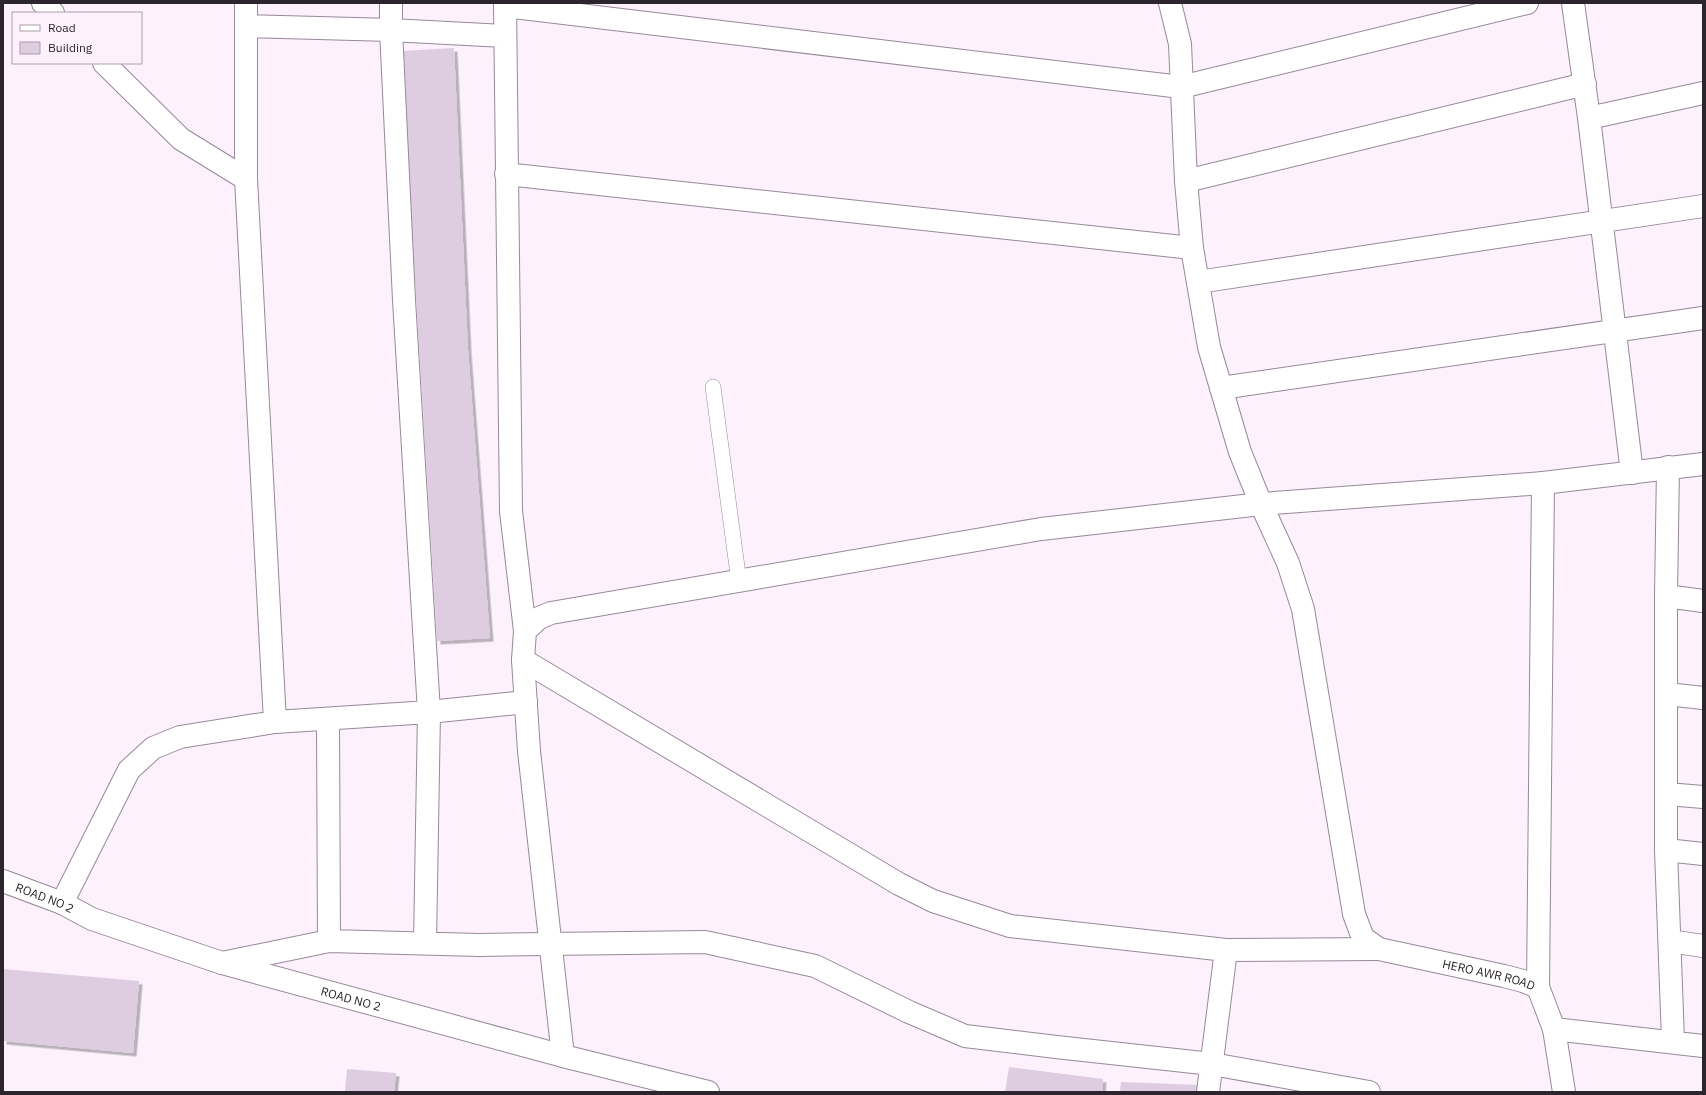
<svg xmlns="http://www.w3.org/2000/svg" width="1706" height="1095" font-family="'IBM Plex Sans',sans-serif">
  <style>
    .building { fill: #decde1; filter: url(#shadow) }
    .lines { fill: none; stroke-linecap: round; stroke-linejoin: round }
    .service-casing { stroke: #98889a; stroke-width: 16 }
    .minor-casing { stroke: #98889a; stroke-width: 24 }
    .tertiary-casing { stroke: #98889a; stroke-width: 24 }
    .secondary-casing { stroke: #98889a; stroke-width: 24 }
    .primary-casing { stroke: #98889a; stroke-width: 24 }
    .service { stroke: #fff; stroke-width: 15 }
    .minor { stroke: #fff; stroke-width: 22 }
    .tertiary { stroke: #fff; stroke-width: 22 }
    .secondary { stroke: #fff; stroke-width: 22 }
    .primary { stroke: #fff; stroke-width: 22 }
    .labels { text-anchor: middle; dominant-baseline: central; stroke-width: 3.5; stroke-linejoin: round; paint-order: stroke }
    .street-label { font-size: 12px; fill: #2c252d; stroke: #fcf1fd }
  </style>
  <defs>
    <filter id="shadow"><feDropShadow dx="3.5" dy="3.5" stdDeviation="0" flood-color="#0004"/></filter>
  </defs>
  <rect width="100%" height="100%" fill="#fcf1fd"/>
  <path class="building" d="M454,48l14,302 22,288 -53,3 -36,-590z
    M3,969l136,12 -6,72 -130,-12z
    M1009,1067l94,12 -1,13h-97z
    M347,1069l49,4 -2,19h-49z
    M1121,1082l80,3v7h-81z"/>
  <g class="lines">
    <g class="service-casing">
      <path id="service" d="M713,387l26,195"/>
    </g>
    <g class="minor-casing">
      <path id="minor" d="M43,3l10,10
        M246,3v176l29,543
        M391,3v27l13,270 25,412 -4,231
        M505,3l6,508 14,120
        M1573,3l16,115 43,355
        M505,6l676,81 346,-84
        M246,26l145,4 113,6
        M104,63l77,76 65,40
        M1589,118l114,-25
        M506,174l686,74
        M1186,181l399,-97
        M1198,282l505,-76
        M1221,388l482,-70
        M1668,467l-2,129v254l7,191
        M1666,596l37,5
        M523,660l376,224 34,17 77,25 216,24 153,-1
        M1667,694l36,4
        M328,719l1,222
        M1667,794l36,3
        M1666,850l37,4
        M62,903l67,-133 24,-22 27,-11 95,-15 154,-10 97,-10
        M1670,941l33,5
        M222,963l107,-22 150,4 226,-3 110,24 94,46 56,24 91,11 156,17 157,28
        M1538,987l5,-504
        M1554,1029l149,17
        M1208,1092l18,-142"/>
    </g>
    <g class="tertiary-casing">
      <path id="tertiary" d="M563,1056l-34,-305 -6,-91 2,-29 14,-13 12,-5 490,-84 220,-25 282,-21 160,-19"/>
    </g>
    <g class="secondary-casing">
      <g id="secondary">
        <path id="s1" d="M1170,3l10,41 6,137 6,67 17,99 31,105 21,52 27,59 15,46 51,305 9,24 16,11 125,27 19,5 15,6 16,42 10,63"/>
      </g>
    </g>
    <g class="primary-casing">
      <g id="primary">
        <path id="s2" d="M3,881l59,22 30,16 130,44 341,93 145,36"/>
      </g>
    </g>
    <use href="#service" class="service"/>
    <use href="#minor" class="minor"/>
    <use href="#tertiary" class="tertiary"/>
    <use href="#secondary" class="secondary"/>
    <use href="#primary" class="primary"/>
  </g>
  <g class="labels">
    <g class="street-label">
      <text stroke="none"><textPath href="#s2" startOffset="45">ROAD NO 2</textPath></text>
      <text stroke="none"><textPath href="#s1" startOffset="1093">HERO AWR ROAD</textPath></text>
      <text stroke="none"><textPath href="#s2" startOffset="368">ROAD NO 2</textPath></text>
    </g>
  </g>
  <rect width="1706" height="1095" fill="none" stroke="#2c252d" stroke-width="8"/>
  <rect x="12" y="12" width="130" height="52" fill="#fcf1fd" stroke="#a99faa"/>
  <rect x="20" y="25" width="20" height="6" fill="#ffffff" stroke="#a99faa"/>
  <text x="48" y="32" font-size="12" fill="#2c252d">Road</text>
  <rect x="20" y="42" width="20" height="12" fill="#decde1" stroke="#a99faa"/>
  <text x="48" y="52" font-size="12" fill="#2c252d">Building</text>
</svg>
